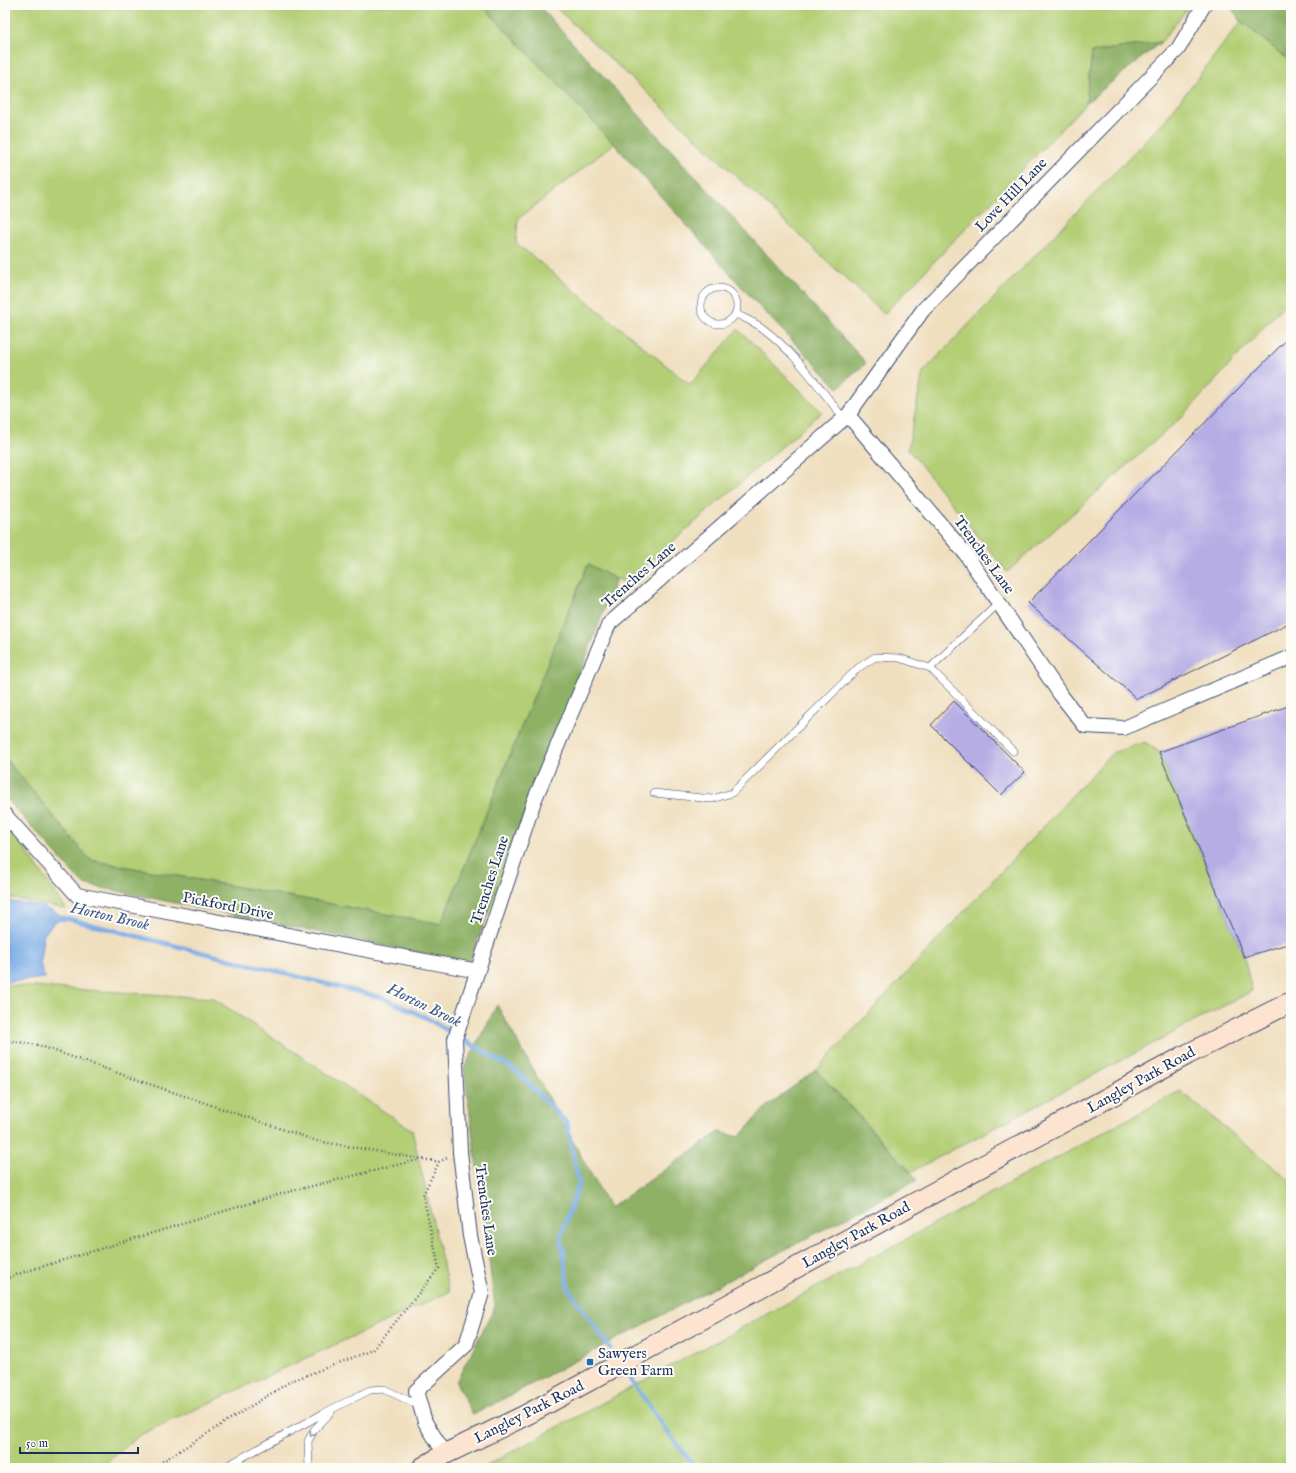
<svg xmlns="http://www.w3.org/2000/svg" width="1296" height="1473" font-family="'IM FELL English',serif">
  <style>
    .green { fill: #b3ce74; stroke: #677e69 }
    .forest { fill: #8eb166; stroke: #547062 }
    .water { fill: #7aace6; stroke: #4a6ea2 }
    .lines { fill: none; stroke-linecap: round; stroke-linejoin: round }
    .stream { stroke: #7aace6; stroke-width: 4.5 }
    .building { fill: #b6ade5 }
    .lane-casing { stroke: #3b496d; stroke-width: 8 }
    .street-casing { stroke: #3b496d; stroke-width: 16 }
    .secondary-casing { stroke: #3b496d; stroke-width: 22 }
    .path { stroke: #3b496d; stroke-width: 2.5; stroke-dasharray: 1 3; stroke-linecap: butt }
    .lane { stroke: #fff; stroke-width: 7 }
    .street { stroke: #fff; stroke-width: 14 }
    .secondary { stroke: #fde4d0; stroke-width: 20 }
    .oneway { stroke: #8d97ae }
    .poi-dot { fill: #1f6fb2; stroke: #fdfcf7; stroke-width: 1.5 }
    .labels { text-anchor: middle; dominant-baseline: central; stroke-width: 4; stroke-linejoin: round; paint-order: stroke }
    .street-label { font-size: 15px; fill: #1b2f5e; stroke: #fdfcf7 }
    .poi-label { font-size: 15px; fill: #1b2f5e; stroke: #fdfcf7; text-anchor: start }
    .water-label { font-size: 16px; font-style: italic; fill: #3c5b8e; stroke: #fdfcf7 }
  </style>
  <rect width="100%" height="100%" fill="#fdfcf7"/>
  <filter id="ink" filterUnits="userSpaceOnUse"><feTurbulence type="fractalNoise" baseFrequency=".025" numOctaves="2"/><feDisplacementMap in="SourceGraphic" scale="8" xChannelSelector="R" yChannelSelector="G"/><feConvolveMatrix kernelMatrix="1 2 1 2 8 2 1 2 1" color-interpolation-filters="sRGB"/></filter>
  <filter id="wash" filterUnits="userSpaceOnUse"><feTurbulence type="fractalNoise" baseFrequency=".012" numOctaves="4" result="noise"/><feDisplacementMap in="SourceGraphic" scale="16" xChannelSelector="R" yChannelSelector="G"/><feGaussianBlur stdDeviation="0.9" result="paint"/><feColorMatrix in="noise" values="0 0 0 0 0 0 0 0 0 0 0 0 0 0 0 0 0 1.4 0 .05"/><feComposite in="paint" operator="in"/></filter>
  <g filter="url(#wash)">
    <rect width="100%" height="100%" fill="#f0dfbf"/>
    <path class="green" d="M5,5h477l132,139 -96,75 -2,24 174,142 48,-56 84,83 -196,170 -10,-3 -28,-15 -147,360 -351,-64 -85,-102z
      M553,5h637l-29,37 -69,10 -6,51 -202,211z
      M1241,21l50,41v235l-106,117 -178,158 -99,-123 15,-77 243,-253z
      M1145,742l14,10 85,205 8,34 -341,181 -95,-102 296,-317z
      M5,824l16,19 45,66 -61,-12z
      M5,985l208,13 199,132 37,162 -309,143 -40,33h-95z
      M1180,1091l111,90v287h-809z"/>
    <path class="forest" d="M482,5h56l328,358 -28,25 -80,-83 -144,-161z
      M1229,5h62v57l-50,-41z
      M1161,42l-75,61 6,-51z
      M588,564l28,15 -147,384 -386,-79 -78,-87v-39l85,102 351,64z
      M497,1005l113,203 109,-76 20,5 28,-31 49,-36 101,110 -444,235 -17,-33 39,-75 -31,-239z"/>
    <path class="water" d="M5,901l36,5 28,13 -14,2 -12,15 -3,28 5,14 -40,4z"/>
    <g class="lines">
      <path class="stream" d="M63,919h6l314,79 40,18 92,54 52,53 12,61 -18,51 7,53 42,60
        M630,1378l36,52 27,34 4,4"/>
    </g>
    <g id="blocks">
      <path class="building" d="M1291,335v287l-154,77 -109,-96z
        M954,701l71,71 -24,23 -70,-70z
        M1291,705v238l-47,14 -85,-205z"/>
    </g>
  </g>
  <g filter="url(#ink)">
    <use href="#blocks" fill-opacity="0" stroke="#3b496d" stroke-width="1"/>
    <g class="lines">
      <g class="lane-casing">
        <path id="lane" d="M701 306a18 18 0 1 1 36 0a18 18 0 1 1-36 0Z
          M736,314c8,4 17,8 25,13 34,25 57,59 83,92
          M999,603l-69,65 83,83
          M654,793l58,6 20,-6 126,-125 17,-11 24,1 31,10
          M223,1468l103,-56 44,-22 14,-1 36,17
          M309,1468l-1,-27 6,-11 17,-18"/>
      </g>
      <g class="street-casing">
        <path id="street" d="M848,415l117,138 95,141 25,32 39,2 167,-71
          M5,815l72,80 401,76
          M445,1454l-20,-32 -9,-31 50,-46 16,-52 -12,-57 -10,-84 -5,-113 79,-238 75,-177 239,-209 75,-105 255,-261 26,-44"/>
      </g>
      <g class="secondary-casing">
        <path id="secondary" d="M422,1468l23,-14 81,-39 662,-361 103,-52"/>
      </g>
      <path class="path" d="M5,1040l33,5 108,38 171,58 122,21
        M5,1279l19,-7 260,-79 133,-33
        M152,1468l139,-87 82,-31 66,-82 -16,-73 16,-33 8,-4"/>
      <use href="#lane" class="lane"/>
      <use href="#street" class="street"/>
      <use href="#secondary" class="secondary"/>
    </g>
    <defs><path id="oneway-chevron" d="M-2-3.5L2.5 0L-2 3.5" fill="none" stroke-width="1.6" stroke-linecap="round" stroke-linejoin="round"/></defs>
    <use class="oneway" href="#oneway-chevron" transform="translate(312 1434) rotate(122)"/>
  </g>
  <rect class="poi-dot" x="586" y="1358" width="8" height="8" rx="2"/>
  <g class="labels">
    <g class="street-label">
      <text transform="translate(1011 195) rotate(-46)">Love Hill Lane</text>
      <text transform="translate(984 555) rotate(54)">Trenches Lane</text>
      <text transform="translate(639 575) rotate(-41)">Trenches Lane</text>
      <text transform="translate(490 880) rotate(-72)">Trenches Lane</text>
      <text transform="translate(228 906) rotate(11)">Pickford Drive</text>
      <text transform="translate(1141 1080) rotate(-29)">Langley Park Road</text>
      <text transform="translate(486 1210) rotate(82)">Trenches Lane</text>
      <text transform="translate(856 1235) rotate(-29)">Langley Park Road</text>
      <text transform="translate(529 1412) rotate(-27)">Langley Park Road</text>
    </g>
    <g class="poi-label">
      <text x="598" y="1353">Sawyers<tspan x="598" dy="17">Green Farm</tspan></text>
    </g>
    <g class="water-label">
      <text transform="translate(110 917) rotate(13)">Horton Brook</text>
      <text transform="translate(424 1006) rotate(26)">Horton Brook</text>
    </g>
  </g>
  <rect width="1296" height="1473" fill="none" stroke="#fdfcf7" stroke-width="20"/>
  <path d="M20 1447v6h118v-6" fill="none" stroke="#1b2f5e" stroke-width="2"/>
  <text x="26" y="1447" font-size="12" fill="#1b2f5e" stroke="#fdfcf7" stroke-width="3" paint-order="stroke">50 m</text>
</svg>
